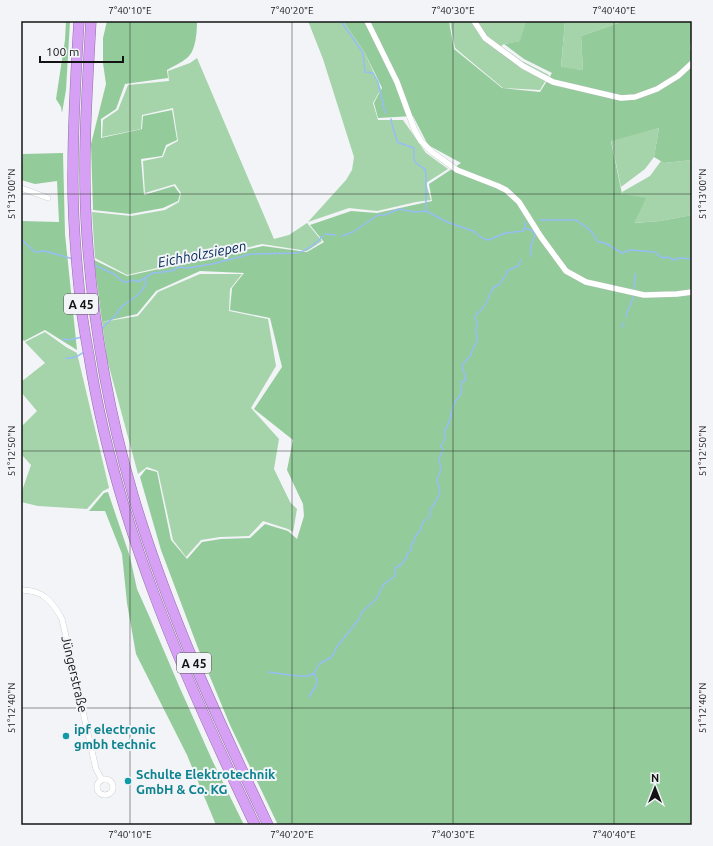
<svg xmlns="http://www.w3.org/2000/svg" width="713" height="846" font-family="Ubuntu,sans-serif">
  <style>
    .green { fill: #a5d3aa }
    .forest { fill: #94cb9a }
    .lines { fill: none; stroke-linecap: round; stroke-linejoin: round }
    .stream { stroke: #97bef4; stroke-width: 1.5 }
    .street-casing { stroke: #b9bbbd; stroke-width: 6 }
    .highway-casing { stroke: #926fa6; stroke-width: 11 }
    .street { stroke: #fff; stroke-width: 5.5 }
    .highway { stroke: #d6a0f4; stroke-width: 10 }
    .ticks { fill: none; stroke: #141415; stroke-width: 1; stroke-opacity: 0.45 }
    .culture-dot { fill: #0f9aa8; stroke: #f2f4f7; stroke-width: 1.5 }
    .labels { text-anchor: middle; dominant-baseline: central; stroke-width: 4; stroke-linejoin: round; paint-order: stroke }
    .shield { fill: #f2f4f7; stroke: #575759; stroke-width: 1 }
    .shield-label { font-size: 12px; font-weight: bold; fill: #141415 }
    .street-label { font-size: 13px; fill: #141415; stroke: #f2f4f7 }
    .culture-label { font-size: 13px; font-weight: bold; fill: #0d838f; stroke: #f2f4f7; text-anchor: start }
    .water-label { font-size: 14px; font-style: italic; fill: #032858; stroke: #f2f4f7 }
    .neatline { fill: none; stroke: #141415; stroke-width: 1.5 }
    .ticks-label { font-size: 10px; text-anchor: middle; fill: #141415 }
  </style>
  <rect width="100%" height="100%" fill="#f2f4f7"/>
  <path class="green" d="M308,21h35l22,32 16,36 -8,14 5,17h25l23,33 22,16 -22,14 5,17 -15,2 -39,9 -28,-3 -41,14 38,-42 6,-10 2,-13 -31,-98z
    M450,21h76l-5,20 -17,3 -3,2 21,15 27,14 -9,15 -37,-2 -48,-40z
    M565,21h59l-43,15 2,34 -22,-2z
    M197,58l77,181 15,-4 18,-12 15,18 -15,10 -45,-7 -135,31 -32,-17 -3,-46 39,4 34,-6 14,-8 2,-9 -6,-9 -30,9 -2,-32 20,-4 4,-10 11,-6 -5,-33 -31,7 -1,14 -39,8 1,-17 15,-10 10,-25 41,-4 -1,-10 22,-8z
    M659,128l-5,29 -9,12 -24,18 -10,-47z
    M692,160v55l-32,6 -27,2 -11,-31 28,-16 11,-15 3,2z
    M200,274h42l-12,15 -1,22 39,8 8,47 -25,42 28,31 -5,30 16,33 7,7 -4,23 -5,-3 -25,-8 -14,15 -29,1 -19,3 -15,17 -13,-17 -15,-69 -11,-4 -9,7 -31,-115 -5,-37 36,-6 20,-24z
    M45,332l21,15 11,6 32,135 -6,3 -16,18 -49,-3 -17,-4v-8l10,-29 -10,-11v-27l16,-16 -16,-19v-10l24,-19 -20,-21z"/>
  <path class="forest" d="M66,21h4l-4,69 -4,23 -1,-6 -5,-8 9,-59z
    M107,21h90c0,11 -1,30 -10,37 -6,5 -14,8 -20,12l1,8 -43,6 -9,25 -15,10v19l41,-9 1,-13 29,-6 5,30 -11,5 -4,11 -21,3 3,36 30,-9 6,8 -2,7 -15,7 -33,6 -37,-4 -2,-66 15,-60 -3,-21v-25z
    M343,21h106l5,28 48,39 38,4 12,-19 -28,-14 -20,-15 16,-3 6,-20h39l-4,46 22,3 -2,-34 43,-15h68v18l-2,9 2,5v107l-28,3 -10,-6 5,-29 -48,13 11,53 24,4 -12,25 26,-2 32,-6v610h-414l-48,-100 -32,-77 -37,-98 -21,-73 6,-8 11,3 14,68 16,19 15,-17 19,-3 29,-1 15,-14 23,7 9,8 7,-23 -1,-12 -16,-34 6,-30 -39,-31 28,-42 -12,-49 -40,-8 2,-22 12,-15 -44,-2 -44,20 -19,23 -35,8 -8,-62 33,16 136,-30 44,6 17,-10 -14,-17 41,-14 26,2 55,-12 -3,-17 32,-21 -33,-18 -15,-29 -35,2 -4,-15 8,-15 -17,-35z
    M63,153l2,81 12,116 -32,-20 -21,11 -3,-3v-117l38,1 -2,-41 -22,3 -14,-4 2,-26z
    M108,492l22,65 7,32 13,29 29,68 34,76 31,63h-28l-29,-70 -51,-101 -9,-51 -5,-49 -17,-43h-16l15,-18z"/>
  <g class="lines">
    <path class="stream" d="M341,21l22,32 2,19 8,1 5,9 7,31
      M391,119c1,9 5,15 6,23l17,6c-1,12 -1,15 11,21l1,5v37
      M540,220h36c10,8 15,8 21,21l10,3 15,9 8,-3 25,2 7,6 5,-1 8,3 4,-2 13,1
      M525,228l8,3 2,4 -4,10v7l-1,4
      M325,234l11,1
      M342,236l11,-4 25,-17h7l14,-6 16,3 11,-1 21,11 26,9 11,8 4,1 18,-7 17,-2 2,-3v-6
      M21,239l14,13 10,-1 28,8
      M94,265l20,9 8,7 5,1 7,-2 4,2 15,-9 19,-2 7,-4 10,1 23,-4 39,-10 46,-1c12,-3 18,-9 26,-17
      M634,289l1,-15
      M626,317c1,-8 6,-12 7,-20
      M622,327l2,-4
      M101,329l15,-14 5,-8 18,-13 7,-10v-6
      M63,339l6,1 13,-3
      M66,358c8,1 12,-2 18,-6
      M268,672l29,4h11l6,-3 5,-9 11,-6 4,-4 2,-6 23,-29 3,-7 15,-14 6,-13 13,-10 -1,-7 7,-4 2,-4 2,-1 1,-5c4,-3 5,-5 4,-10l3,-2 1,-5 5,-6 3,-9 7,-5v-7l8,-12 2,-7 -3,-11 4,-10 -2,-11 4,-9 -2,-4 4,-7 -1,-7c7,-9 6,-20 11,-30 2,-4 6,-5 7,-11 0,-4 -2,-5 -1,-9l5,-2 -4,-15 9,-10c0,-7 5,-9 6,-15 1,-9 -4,-7 1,-16l-3,-6 1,-3 7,-7 4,-7 6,-13 7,-4 2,-4 4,-5 1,-4 11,-5 3,-6
      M309,697l7,-11 1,-6 -3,-7"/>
    <g class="street-casing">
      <path id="street" d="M367,21l30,61 18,49 6,10 11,11 25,18 41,16 8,4 13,12 22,35 25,34 20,11 58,13 33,-1 15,-2
        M474,21l11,17 38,28 30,16 68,16 14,-1 22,-8 21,-13 14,-13
        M21,188l27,10
        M21,590c22,0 31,11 41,29l34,150 6,11
        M97 787a8 8 0 1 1 16 0a8 8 0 1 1-16 0Z"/>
    </g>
    <g class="highway-casing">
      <path id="highway" d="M79,21c-3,49 -6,98 -6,147 -1,46 3,92 8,138 2,17 5,33 8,50 26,165 94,319 166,469
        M91,21c-4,71 -9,143 -4,214 6,88 21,175 46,260 34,115 84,223 135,330"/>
    </g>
    <use href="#street" class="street"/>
    <use href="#highway" class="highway"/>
  </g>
  <path class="ticks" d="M130,21v804M292,21v804M453,21v804M614,21v804M21,194h671M21,451h671M21,708h671"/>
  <g class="culture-dot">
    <circle cx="66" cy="736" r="4"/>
    <circle cx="128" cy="781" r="4"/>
  </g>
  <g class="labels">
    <g class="shield">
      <rect x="64" y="294" width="34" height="20" rx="3"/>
      <rect x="177" y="653" width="34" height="20" rx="3"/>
    </g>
    <g class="shield-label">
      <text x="81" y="304">A 45</text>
      <text x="194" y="663">A 45</text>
    </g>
    <g class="street-label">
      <text transform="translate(75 674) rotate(77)">Jüngerstraße</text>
    </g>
    <g class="culture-label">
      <text x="74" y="729">ipf electronic<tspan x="74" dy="15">gmbh technic</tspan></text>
      <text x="136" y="774">Schulte Elektrotechnik<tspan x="136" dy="15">GmbH &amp; Co. KG</tspan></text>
    </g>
    <g class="water-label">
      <text transform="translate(202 254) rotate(-11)">Eichholzsiepen</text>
    </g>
  </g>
  <rect width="713" height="846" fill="none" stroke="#f2f4f7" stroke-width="44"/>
  <g transform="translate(655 788)" stroke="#f2f4f7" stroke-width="3" paint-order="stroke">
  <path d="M0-3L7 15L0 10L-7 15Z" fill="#141415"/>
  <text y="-6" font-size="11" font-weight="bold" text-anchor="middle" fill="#141415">N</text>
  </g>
  <path d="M40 56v6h83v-6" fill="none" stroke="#141415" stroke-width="2"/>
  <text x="46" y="56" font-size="12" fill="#141415" stroke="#f2f4f7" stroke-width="3" paint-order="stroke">100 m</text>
  <rect x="22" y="22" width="669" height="802" class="neatline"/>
  <g class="ticks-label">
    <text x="130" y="14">7°40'10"E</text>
    <text x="292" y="14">7°40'20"E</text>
    <text x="453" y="14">7°40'30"E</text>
    <text x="614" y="14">7°40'40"E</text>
    <text transform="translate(11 194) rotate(-90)" y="4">51°13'00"N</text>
    <text transform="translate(702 194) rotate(-90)" y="4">51°13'00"N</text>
    <text transform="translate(11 451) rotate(-90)" y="4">51°12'50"N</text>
    <text transform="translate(702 451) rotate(-90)" y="4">51°12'50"N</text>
    <text transform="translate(11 708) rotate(-90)" y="4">51°12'40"N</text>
    <text transform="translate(702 708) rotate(-90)" y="4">51°12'40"N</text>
    <text x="130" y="838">7°40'10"E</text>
    <text x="292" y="838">7°40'20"E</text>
    <text x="453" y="838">7°40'30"E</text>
    <text x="614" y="838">7°40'40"E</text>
  </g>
</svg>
